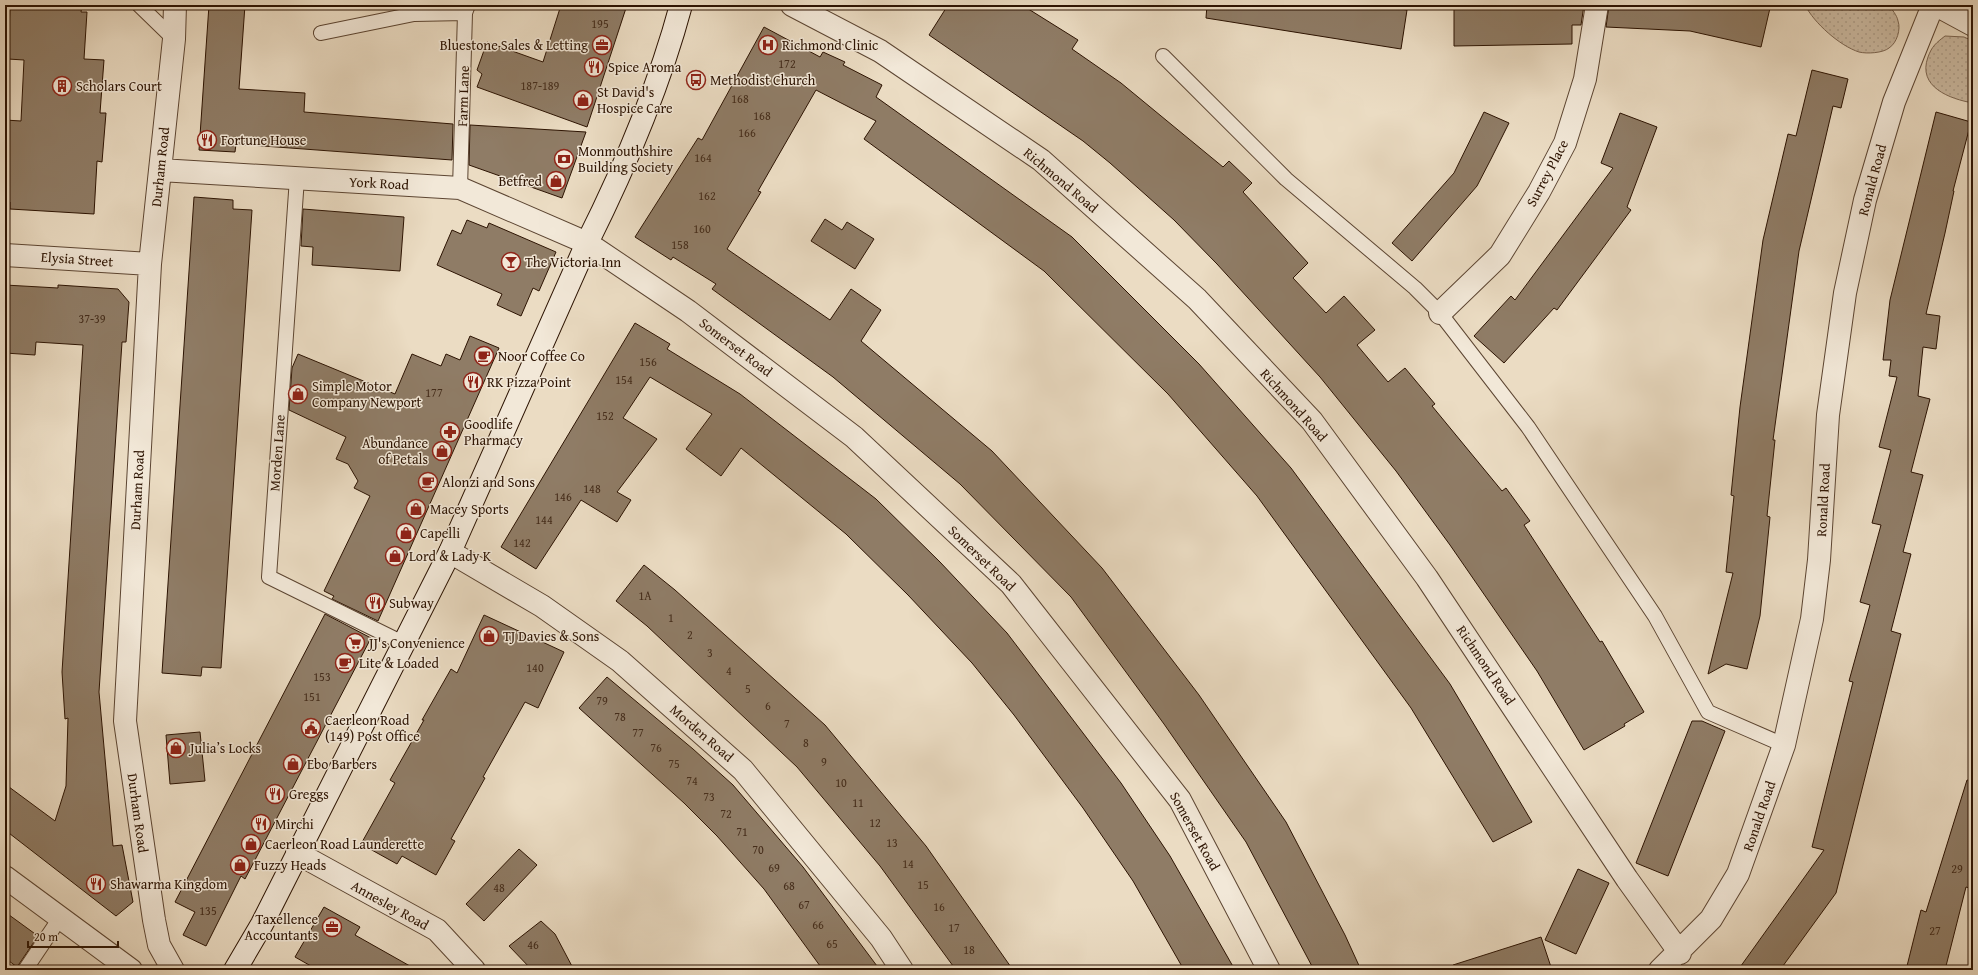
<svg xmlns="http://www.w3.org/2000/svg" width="1978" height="975" font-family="'Gentium Book Plus',serif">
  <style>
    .grass { fill: url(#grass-dots); stroke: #7c6652 }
    .building { fill: #8f7c66; stroke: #2c1302 }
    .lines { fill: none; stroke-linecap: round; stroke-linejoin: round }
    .service-casing { stroke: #5c4532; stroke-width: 16 }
    .minor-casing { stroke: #5c4532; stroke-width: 24 }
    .tertiary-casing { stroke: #5c4532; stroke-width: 24 }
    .secondary-casing { stroke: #2c1302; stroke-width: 24 }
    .service { stroke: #f2e8d8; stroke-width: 14 }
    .minor { stroke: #f2e8d8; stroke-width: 22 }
    .tertiary { stroke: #f2e8d8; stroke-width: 22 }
    .secondary { stroke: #f2e8d8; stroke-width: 22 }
    .labels { text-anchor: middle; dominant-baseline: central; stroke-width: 3; stroke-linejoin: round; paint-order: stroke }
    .number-label { font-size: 12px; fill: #452d1b }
    .poi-label { font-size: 14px; fill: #2c1302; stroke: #f2e8d8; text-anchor: start }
    .street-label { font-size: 14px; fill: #2c1302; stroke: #f2e8d8 }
  </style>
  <defs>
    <pattern id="grass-dots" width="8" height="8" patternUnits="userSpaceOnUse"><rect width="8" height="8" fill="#cbbaa2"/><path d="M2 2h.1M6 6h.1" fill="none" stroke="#ae9f8a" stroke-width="1.8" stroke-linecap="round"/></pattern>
  </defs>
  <rect width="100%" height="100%" fill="#ebdcc3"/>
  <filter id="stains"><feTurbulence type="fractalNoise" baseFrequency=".005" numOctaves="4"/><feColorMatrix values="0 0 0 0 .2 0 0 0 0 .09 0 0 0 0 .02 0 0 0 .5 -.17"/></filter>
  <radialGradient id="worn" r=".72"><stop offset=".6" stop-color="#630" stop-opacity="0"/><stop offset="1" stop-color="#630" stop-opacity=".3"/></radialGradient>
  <path class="grass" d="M1805,5h84c3,5 8,10 9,16 3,8 -1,22 -9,27 -6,5 -22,6 -30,4 -19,-6 -45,-29 -54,-47z
    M1945,36l19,1 9,4v62c-23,-4 -56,-16 -45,-46 4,-11 8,-14 17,-21z"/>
  <path class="building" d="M10,5h72l-1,7h6l-3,47 20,1 -4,53h6l-4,49 -5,-1 -3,53 -84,-5v-7h-5v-82l16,1 3,-61 -16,-1z
    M209,5h36l-6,84 66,4 -1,19 149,12 -1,36 -216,-16 -1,8 -36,-2z
    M561,5h66l-40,122 -110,-40 5,-13 -5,-4 10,-28 56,20z
    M948,5h74l56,35 -6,9 49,34 102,84 6,-6 23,22 -9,9 65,71 -15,15 33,35 18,-17 31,34 -18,15 31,37 17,-14 30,36 -3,2 70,85 4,-3 24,33 -6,4 76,117 2,-1 42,71 -20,12 1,2 -41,24 -47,-79 -87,-126 -54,-74 -76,-94 -103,-113 -43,-44 -64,-57 -27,-22 -154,-106z
    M1207,5h170l30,5 -6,39 -195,-31z
    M1584,5l-3,20h-9v19l-118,2v-39z
    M1609,5h148l13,3 -9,39 -71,-16 -84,-4z
    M764,27l56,30 3,-5 22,10 -2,3 39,20 -6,12 196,140 127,127 92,104 159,216 82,138 -39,20 -82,-134 -154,-212 -89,-102 -124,-123 -180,-132 12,-18 -60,-31 -58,101 3,1 -34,57 103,71 21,-31 30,21 -20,31 131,110 110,117 97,127 87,127 59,113 16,35h-47l-68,-128 -82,-118 -93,-127 -111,-113 -127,-107 -121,-88 4,-5 -43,-27 -2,3 -36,-23 63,-99 4,2z
    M1812,70l36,9 -7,29 -8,-2 -34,145 -26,189h2l-8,76 3,1 -10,99 -13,53 -21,-5 -18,10 25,-101 -7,-1 8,-76 -3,-1 9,-88 23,-167 25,-106 8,2z
    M1484,112l25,11 -18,36 -14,27 -65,75 -20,-18 62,-70z
    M1936,112l35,10 -18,69h1l-9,42 -19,81 14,2 -4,33 -13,-2 -5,49 12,3 -19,73 12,3 -20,77 8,2 -20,77 10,3 -65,259 -56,77h-42l86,-120 -12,-3 41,-165 -4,-1 21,-76 -10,-3 21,-77 -9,-2 19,-73 -12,-3 18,-70 -8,-1 2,-16h-8l7,-60z
    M1620,113l37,14 -30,80 4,3 -74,100 -3,-2 -50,55 -30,-27 37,-40 4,4 98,-132 -12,-5z
    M470,125l116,7 -24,66 -93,-33z
    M194,197l39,3v9l19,1 -31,458 -19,-1 -1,9 -39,-3z
    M303,209l101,8 -4,54 -88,-6 1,-18 -12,-1z
    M825,219l17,11 5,-8 27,17 -19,30 -44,-28z
    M467,220l20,8 2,-5 67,29 -17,39 -6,-3 -12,28 -24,-11 5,-11 -65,-29 15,-35 9,4z
    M5,285l53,3v-3l60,4 11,13 -3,40h-4l-23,350 14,154 9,-1 11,57 -17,14 -111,-86v-46l50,37 11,-35 2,-68 -3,1 -3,-47 21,-327 -47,-3 -1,13 -30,-2z
    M635,323l35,21 -3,5 73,45 136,105 64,63 67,71 114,150 49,73 65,114h-51l-51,-89 -50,-73 -69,-93 -42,-52 -64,-68 -62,-61 -105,-86 -20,28 -35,-27 26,-35 -62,-37 -27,41 34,21 -40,53 14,8 -14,22 -36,-22 -45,69 -35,-22z
    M470,336l29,12 -121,273 -46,-22 2,-3 -10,-5 46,-95 -16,-8 4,-7 -10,-17 -12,-5 10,-22 -57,-27 3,-42 6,-14 97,40 17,-40 29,12 5,-12 14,6z
    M644,565l31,25 150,135 101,121 87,124h-57l-76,-104 -83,-99 -150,-141 -31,-25z
    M325,614l46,24 -126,241 -4,-3 -35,70 -23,-11 12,-23 -20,-10z
    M484,615l80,37 -26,56 -13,-6 -42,75 2,1 -34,61 4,2 -19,34 -34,-19 -5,8 -36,-20 34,-61 -5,-3 34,-60h-2l29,-51 6,4z
    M607,677l86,72 40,36 70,82 77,103h-57l-59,-81 -47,-53 -33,-33 -105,-95z
    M1692,721h10l23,10 -57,145 -32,-13z
    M200,732l5,49 -35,3 -4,-49z
    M1967,780l6,1v108l-7,-2 -21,83h-39l15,-60 5,2z
    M519,849l18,16 -53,56 -18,-17z
    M1578,869l31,14 -33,71 -31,-14z
    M324,907l36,20 -5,8 62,35h-99l-23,-13z
    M5,912l33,24 -21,31 -12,-9z
    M541,921l14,13 19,36h-42l-23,-24z
    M1541,937l11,33h-98l-1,-5z"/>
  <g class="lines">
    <g class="service-casing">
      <path id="service" d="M139,5l35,34
        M321,33l93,-19 51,-1
        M1163,56l123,123 129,109 25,25 88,114 127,189 53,96 76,33
        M297,178l-28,399 134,66
        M460,188l5,-175 3,-8
        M25,970l35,-52"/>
    </g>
    <g class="minor-casing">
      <path id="minor" d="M792,5l88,46 161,109 156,139 115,122 115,157 200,301 53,74
        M160,170l300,18 127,55 101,68 166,126 157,147 169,216 89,170
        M5,255l145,9
        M1440,313l60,-58 39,-63 26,-49 20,-64 12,-74
        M450,552l92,54 78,55 123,109 138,168 21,32
        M297,853l140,77 37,40
        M5,877l126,93
        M173,970l-14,-25 -5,-25 -29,-199 25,-457 24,-225 1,-34
        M1660,970l51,-51 27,-45 46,-129 28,-126 7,-59 9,-145 17,-122 20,-93 29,-98 39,-97"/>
    </g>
    <g class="tertiary-casing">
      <path id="tertiary" d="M1936,5l37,20"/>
    </g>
    <g class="secondary-casing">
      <path id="secondary" d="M235,970l27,-46 188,-372 137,-309c38,-76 72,-156 94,-238"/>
    </g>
    <use href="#service" class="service"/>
    <use href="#minor" class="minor"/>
    <use href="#tertiary" class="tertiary"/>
    <use href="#secondary" class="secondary"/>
  </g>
  <defs>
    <g id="office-ring" transform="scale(1)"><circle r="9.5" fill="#f2e8d8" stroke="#8f2418" stroke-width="1.5"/><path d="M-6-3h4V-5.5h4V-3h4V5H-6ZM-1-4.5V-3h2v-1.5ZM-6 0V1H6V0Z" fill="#8f2418"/></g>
    <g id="hospital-ring" transform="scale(1)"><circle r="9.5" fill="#f2e8d8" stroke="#8f2418" stroke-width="1.5"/><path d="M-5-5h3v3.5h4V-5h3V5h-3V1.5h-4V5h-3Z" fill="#8f2418"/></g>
    <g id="restaurant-ring" transform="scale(1)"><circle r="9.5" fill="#f2e8d8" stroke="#8f2418" stroke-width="1.5"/><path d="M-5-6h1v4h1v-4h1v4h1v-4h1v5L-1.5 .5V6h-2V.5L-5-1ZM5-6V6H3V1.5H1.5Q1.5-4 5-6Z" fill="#8f2418"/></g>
    <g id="bus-ring" transform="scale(1)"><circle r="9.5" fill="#f2e8d8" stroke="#8f2418" stroke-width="1.5"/><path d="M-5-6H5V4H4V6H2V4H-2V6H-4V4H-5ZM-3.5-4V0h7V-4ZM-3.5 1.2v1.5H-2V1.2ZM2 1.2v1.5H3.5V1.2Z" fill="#8f2418"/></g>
    <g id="building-ring" transform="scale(1)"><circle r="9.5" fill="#f2e8d8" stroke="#8f2418" stroke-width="1.5"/><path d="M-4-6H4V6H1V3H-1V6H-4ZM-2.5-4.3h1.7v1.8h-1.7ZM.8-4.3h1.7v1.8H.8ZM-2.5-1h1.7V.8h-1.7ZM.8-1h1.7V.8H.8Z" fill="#8f2418"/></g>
    <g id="shop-ring" transform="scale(1)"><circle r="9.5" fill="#f2e8d8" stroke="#8f2418" stroke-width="1.5"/><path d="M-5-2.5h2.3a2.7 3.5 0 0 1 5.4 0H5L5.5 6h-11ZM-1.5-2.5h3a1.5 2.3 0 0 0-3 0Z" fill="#8f2418"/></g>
    <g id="bank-ring" transform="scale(1)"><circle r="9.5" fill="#f2e8d8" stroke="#8f2418" stroke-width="1.5"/><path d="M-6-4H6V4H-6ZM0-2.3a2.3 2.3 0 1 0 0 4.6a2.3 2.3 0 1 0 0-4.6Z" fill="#8f2418"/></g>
    <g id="bar-ring" transform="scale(1)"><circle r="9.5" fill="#f2e8d8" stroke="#8f2418" stroke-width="1.5"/><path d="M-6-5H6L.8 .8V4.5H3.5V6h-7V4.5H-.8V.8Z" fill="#8f2418"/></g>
    <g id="cafe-ring" transform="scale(1)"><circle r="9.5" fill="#f2e8d8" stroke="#8f2418" stroke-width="1.5"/><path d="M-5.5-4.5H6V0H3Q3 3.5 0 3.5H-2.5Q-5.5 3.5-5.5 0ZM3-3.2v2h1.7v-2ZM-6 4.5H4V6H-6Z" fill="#8f2418"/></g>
    <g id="pharmacy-ring" transform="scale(1)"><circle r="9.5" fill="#f2e8d8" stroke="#8f2418" stroke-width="1.5"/><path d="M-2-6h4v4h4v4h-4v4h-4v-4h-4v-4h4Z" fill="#8f2418"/></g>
    <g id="supermarket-ring" transform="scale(1)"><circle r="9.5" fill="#f2e8d8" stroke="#8f2418" stroke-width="1.5"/><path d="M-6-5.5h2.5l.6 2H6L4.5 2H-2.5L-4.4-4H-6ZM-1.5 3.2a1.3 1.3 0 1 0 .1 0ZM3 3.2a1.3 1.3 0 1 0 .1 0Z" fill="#8f2418"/></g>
    <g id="civic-ring" transform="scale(1)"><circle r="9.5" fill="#f2e8d8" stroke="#8f2418" stroke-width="1.5"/><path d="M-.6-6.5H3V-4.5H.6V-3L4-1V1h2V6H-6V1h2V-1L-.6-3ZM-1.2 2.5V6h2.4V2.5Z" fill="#8f2418"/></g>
  </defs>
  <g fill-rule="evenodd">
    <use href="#office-ring" x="602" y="45"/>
    <use href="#hospital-ring" x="768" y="45"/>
    <use href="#restaurant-ring" x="594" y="67"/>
    <use href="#bus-ring" x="696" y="80"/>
    <use href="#building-ring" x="62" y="86"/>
    <use href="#shop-ring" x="583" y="100"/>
    <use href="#restaurant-ring" x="207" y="140"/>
    <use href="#bank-ring" x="564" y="159"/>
    <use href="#shop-ring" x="556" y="181"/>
    <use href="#bar-ring" x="511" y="262"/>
    <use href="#cafe-ring" x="484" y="356"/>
    <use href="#restaurant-ring" x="473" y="382"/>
    <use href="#shop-ring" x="298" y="394"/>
    <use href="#pharmacy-ring" x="450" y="432"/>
    <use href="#shop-ring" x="442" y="451"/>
    <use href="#cafe-ring" x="428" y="482"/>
    <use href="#shop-ring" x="416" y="509"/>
    <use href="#shop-ring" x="406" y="533"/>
    <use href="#shop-ring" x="395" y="556"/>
    <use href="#restaurant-ring" x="375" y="603"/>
    <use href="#shop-ring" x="489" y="636"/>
    <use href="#supermarket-ring" x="355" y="643"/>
    <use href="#cafe-ring" x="345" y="663"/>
    <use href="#civic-ring" x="311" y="728"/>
    <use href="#shop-ring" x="176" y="748"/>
    <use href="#shop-ring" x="293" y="764"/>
    <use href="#restaurant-ring" x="275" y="794"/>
    <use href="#restaurant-ring" x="261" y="824"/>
    <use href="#shop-ring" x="251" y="844"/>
    <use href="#shop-ring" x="240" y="865"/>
    <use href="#restaurant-ring" x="96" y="884"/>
    <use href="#office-ring" x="332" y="927"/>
  </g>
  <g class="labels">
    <g class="number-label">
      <text x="600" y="23">195</text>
      <text x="787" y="63">172</text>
      <text x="540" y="85">187-189</text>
      <text x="740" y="98">168</text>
      <text x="762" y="115">168</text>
      <text x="747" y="132">166</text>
      <text x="703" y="157">164</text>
      <text x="707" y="195">162</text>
      <text x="702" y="228">160</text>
      <text x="680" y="244">158</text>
      <text x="92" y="318">37-39</text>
      <text x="648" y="361">156</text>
      <text x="624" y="379">154</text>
      <text x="434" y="392">177</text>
      <text x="605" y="415">152</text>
      <text x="592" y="488">148</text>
      <text x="563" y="496">146</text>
      <text x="544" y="519">144</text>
      <text x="522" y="542">142</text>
      <text x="645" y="595">1A</text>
      <text x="671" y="617">1</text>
      <text x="690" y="634">2</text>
      <text x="710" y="652">3</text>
      <text x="535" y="667">140</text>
      <text x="729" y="670">4</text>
      <text x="322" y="676">153</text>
      <text x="748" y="688">5</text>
      <text x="312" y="696">151</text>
      <text x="602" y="700">79</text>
      <text x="768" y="705">6</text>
      <text x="620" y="716">78</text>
      <text x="787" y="723">7</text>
      <text x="638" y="732">77</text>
      <text x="806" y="742">8</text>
      <text x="656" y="747">76</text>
      <text x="824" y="761">9</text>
      <text x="674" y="763">75</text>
      <text x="692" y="780">74</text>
      <text x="841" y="782">10</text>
      <text x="709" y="796">73</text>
      <text x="858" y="802">11</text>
      <text x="726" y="813">72</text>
      <text x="875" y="822">12</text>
      <text x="742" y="831">71</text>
      <text x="892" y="842">13</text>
      <text x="758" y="849">70</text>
      <text x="908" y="863">14</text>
      <text x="774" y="867">69</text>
      <text x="1957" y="868">29</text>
      <text x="923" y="884">15</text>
      <text x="789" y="885">68</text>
      <text x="499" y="887">48</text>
      <text x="804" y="904">67</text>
      <text x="939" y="906">16</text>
      <text x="208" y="910">135</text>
      <text x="818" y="924">66</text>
      <text x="954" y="927">17</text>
      <text x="1935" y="930">27</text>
      <text x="832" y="943">65</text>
      <text x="533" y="944">46</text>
      <text x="969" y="949">18</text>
    </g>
    <g class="poi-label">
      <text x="588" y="45" text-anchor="end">Bluestone Sales &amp; Letting</text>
      <text x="782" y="45">Richmond Clinic</text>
      <text x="608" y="67">Spice Aroma</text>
      <text x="710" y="80">Methodist Church</text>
      <text x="76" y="86">Scholars Court</text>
      <text x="597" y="92">St David's<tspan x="597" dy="16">Hospice Care</tspan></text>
      <text x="221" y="140">Fortune House</text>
      <text x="578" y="151">Monmouthshire<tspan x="578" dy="16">Building Society</tspan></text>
      <text x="542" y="181" text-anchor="end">Betfred</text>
      <text x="525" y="262">The Victoria Inn</text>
      <text x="498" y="356">Noor Coffee Co</text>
      <text x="487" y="382">RK Pizza Point</text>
      <text x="312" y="386">Simple Motor<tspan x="312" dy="16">Company Newport</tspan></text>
      <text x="464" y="424">Goodlife<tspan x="464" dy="16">Pharmacy</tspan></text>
      <text x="428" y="443" text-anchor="end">Abundance<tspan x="428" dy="16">of Petals</tspan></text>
      <text x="442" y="482">Alonzi and Sons</text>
      <text x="430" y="509">Macey Sports</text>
      <text x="420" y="533">Capelli</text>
      <text x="409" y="556">Lord &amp; Lady K</text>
      <text x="389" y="603">Subway</text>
      <text x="503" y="636">TJ Davies &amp; Sons</text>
      <text x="369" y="643">JJ's Convenience</text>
      <text x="359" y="663">Lite &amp; Loaded</text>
      <text x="325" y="720">Caerleon Road<tspan x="325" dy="16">(149) Post Office</tspan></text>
      <text x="190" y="748">Julia’s Locks</text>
      <text x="307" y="764">Ebo Barbers</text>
      <text x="289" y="794">Greggs</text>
      <text x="275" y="824">Mirchi</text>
      <text x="265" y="844">Caerleon Road Launderette</text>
      <text x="254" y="865">Fuzzy Heads</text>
      <text x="110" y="884">Shawarma Kingdom</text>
      <text x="318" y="919" text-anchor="end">Taxellence<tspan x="318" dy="16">Accountants</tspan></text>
    </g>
    <g class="street-label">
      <text transform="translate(463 96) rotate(-88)">Farm Lane</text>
      <text transform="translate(160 167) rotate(-84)">Durham Road</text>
      <text transform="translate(1547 173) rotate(-62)">Surrey Place</text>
      <text transform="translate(1061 180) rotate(40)">Richmond Road</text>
      <text transform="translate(1872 180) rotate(-75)">Ronald Road</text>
      <text transform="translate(379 183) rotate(3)">York Road</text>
      <text transform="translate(77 259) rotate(4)">Elysia Street</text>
      <text transform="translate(736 347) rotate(37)">Somerset Road</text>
      <text transform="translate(1294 405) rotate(48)">Richmond Road</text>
      <text transform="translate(277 453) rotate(-86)">Morden Lane</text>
      <text transform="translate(137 490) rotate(-87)">Durham Road</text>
      <text transform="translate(1823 500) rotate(-87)">Ronald Road</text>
      <text transform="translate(982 558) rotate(44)">Somerset Road</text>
      <text transform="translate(1486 665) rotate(56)">Richmond Road</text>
      <text transform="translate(702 733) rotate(41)">Morden Road</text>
      <text transform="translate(138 813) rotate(82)">Durham Road</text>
      <text transform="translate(1759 816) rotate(-71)">Ronald Road</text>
      <text transform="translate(1195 831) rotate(61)">Somerset Road</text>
      <text transform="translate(390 905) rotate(29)">Annesley Road</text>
    </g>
  </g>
  <rect width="1978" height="975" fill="none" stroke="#ebdcc3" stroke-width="20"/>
  <rect x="6" y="6" width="1966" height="963" fill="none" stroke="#2c1302" stroke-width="2"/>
  <rect x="10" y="10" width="1958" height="955" fill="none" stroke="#2c1302"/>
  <path d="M28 941v6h90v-6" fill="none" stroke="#2c1302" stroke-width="2"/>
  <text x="34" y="941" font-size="12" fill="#2c1302" stroke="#f2e8d8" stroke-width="3" paint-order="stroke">20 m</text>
  <rect width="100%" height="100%" filter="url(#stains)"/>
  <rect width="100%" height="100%" fill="url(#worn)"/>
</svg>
